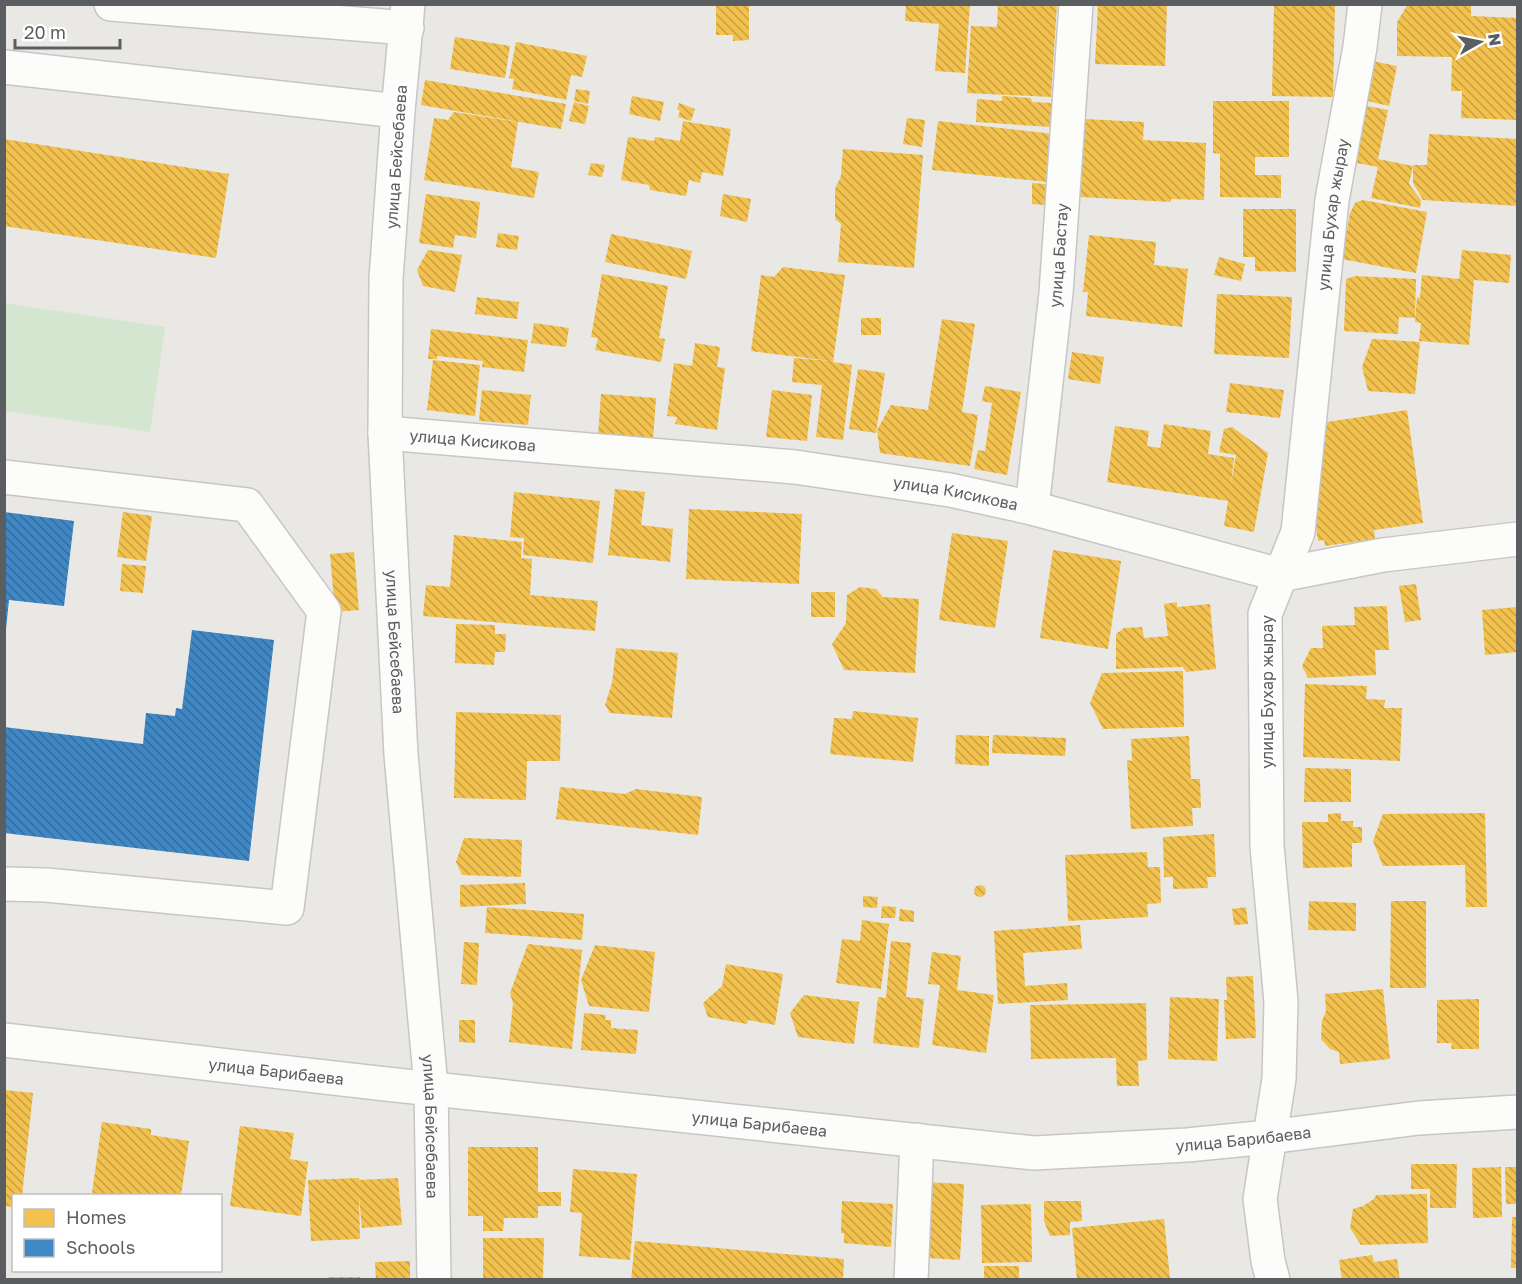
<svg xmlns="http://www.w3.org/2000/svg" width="1522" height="1284" font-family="'Golos Text',sans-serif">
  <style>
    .pitch { fill: #d4e5d0 }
    .homes { fill: url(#homes-back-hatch) }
    .schools { fill: url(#schools-back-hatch) }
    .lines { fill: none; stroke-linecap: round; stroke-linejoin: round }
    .minor-casing { stroke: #c6c6c6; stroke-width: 36 }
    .minor { stroke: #fcfcfb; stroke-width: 33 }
    .labels { text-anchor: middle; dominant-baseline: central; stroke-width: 6; stroke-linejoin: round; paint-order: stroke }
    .street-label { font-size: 16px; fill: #5a5e61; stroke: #fff }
  </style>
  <defs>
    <pattern id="homes-back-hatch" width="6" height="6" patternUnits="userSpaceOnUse" patternTransform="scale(1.5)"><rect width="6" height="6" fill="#f2c14e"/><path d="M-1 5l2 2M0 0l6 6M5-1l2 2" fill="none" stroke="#c7a044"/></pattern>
    <pattern id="schools-back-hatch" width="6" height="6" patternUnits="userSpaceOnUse" patternTransform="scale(1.5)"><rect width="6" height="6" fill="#3f88c5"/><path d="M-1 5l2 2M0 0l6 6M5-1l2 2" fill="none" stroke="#366d9b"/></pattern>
  </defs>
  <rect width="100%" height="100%" fill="#eae8e4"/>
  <path class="pitch" d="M5,303l160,24 -15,105 -145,-21z"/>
  <path class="homes" d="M716,4h33v36l-16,1v-6h-17z
    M906,4h64l-5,69 -30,-2 4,-47 -34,-3z
    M998,4h59l-6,93 -84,-4 4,-67 26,1z
    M1098,4h69l-2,62 -70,-2z
    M1274,4h61l-2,93 -61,-1z
    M1408,4h63v12l47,2v102l-57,-2 1,-27h-11l1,-34 -55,-1v-34z
    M455,37l55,9 -5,32 -55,-9z
    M516,42l71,14 -5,21 -11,-2 -5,25 -54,-11 2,-10 -5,-1z
    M1367,60l30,6 -8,40 -30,-7z
    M425,80l141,24 -5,25 -140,-24z
    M576,89l14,2 -2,13 -14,-3z
    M632,96l32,6 -4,19 -31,-7z
    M1002,96l29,2 1,4 20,1 -1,24 -75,-5 1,-23 25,2z
    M1213,101h76v56h-34v18h26v23l-61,-1v-43l-7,-1z
    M574,102l15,4 -4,18 -16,-3z
    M679,103l16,6 -4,12 -13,-4 2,-6 -3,-2z
    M1357,104l31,6 -10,49 35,7 -4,18 12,16 -1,8 -49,-10 7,-31 -32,-6z
    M454,112l64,10 -7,45 28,5 -5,26 -110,-18 10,-62 14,2z
    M907,118l18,2 -3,27 -19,-3z
    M1084,119l60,3 -1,18 63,3 -2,57 -33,-1v3l-91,-5z
    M683,121l48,8 -8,47 -21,-4 -2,11 -11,-3 -3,16 -36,-6 -1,-5 -28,-5 7,-43 26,4 1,-4 25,4z
    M938,121l115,13 -5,48 -116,-12z
    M1429,134l89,5v67l-95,-6 -10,-17v-18h14z
    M4,139l225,35 -13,84 -212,-32z
    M843,149l80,6 -9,113 -76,-6 3,-38 -6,-5v-30l6,-13z
    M591,163l14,2 -3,12 -14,-2z
    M1032,183l14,1 -1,21 -13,-1z
    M426,194l54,8 -4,36 -21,-3 -2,13 -34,-5z
    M723,194l28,5 -4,23 -27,-6z
    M1363,200l64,12 -11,61 -80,-15 5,-28 6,1 3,-18 5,-10z
    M1243,209h53v63l-41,-1v-14h-12z
    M498,233l21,3 -2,14 -21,-3z
    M611,234l81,17 -6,28 -81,-17z
    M1089,235l67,7 -2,23 34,4 -6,58 -96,-11 2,-24h-5z
    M428,250l34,5 -7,37 -32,-6 -6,-16z
    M1462,250l49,5 -2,28 -35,-3 -5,65 -50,-4 2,-18 -6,-1 2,-25 3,1 2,-23 37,4z
    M1219,257l26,7 -4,17 -27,-6z
    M783,267l62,8 -12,87 19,3 -9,75 -27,-3 6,-52 -30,-3 2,-24 37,3 -80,-10 10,-76 13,2z
    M602,274l66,12 -9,52 6,1 -4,23 -66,-12 3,-12 -7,-1z
    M1355,276l61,3 -1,39 -16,-1 -1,17 -54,-3 2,-52z
    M1217,294l75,3 -3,61 -75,-4z
    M477,297l42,5 -2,17 -42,-5z
    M861,318h20v17h-20z
    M942,319l33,5 -13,88 16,3 -8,51 -90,-13 -3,-23 14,-25 37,5z
    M534,323l35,5 -3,19 -35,-4z
    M431,329l97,11 -4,32 -42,-5 1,-6 -46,-5v3h-9z
    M1372,339l48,3 -5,52 -47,-3 -6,-24z
    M695,343l25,4 -3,20 8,1 -8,62 -42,-6 2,-7 -10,-1 7,-53 18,3z
    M1072,352l32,5 -4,27 -32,-5z
    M433,360l47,5 -5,51 -48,-6z
    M858,369l27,4 -9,60 -27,-4z
    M1230,383l54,7 -4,28 -54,-6z
    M985,386l36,6 -14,83 -33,-6 4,-19 7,1 7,-48 -10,-2z
    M482,390l49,5 -3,30 -49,-4z
    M772,390l40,5 -5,46 -41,-4z
    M601,394l55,4 -3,42 -55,-4z
    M1407,410l16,113 -49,7 1,9 -50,7 -1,-6 -6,1 -11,-73 13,-45z
    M1164,424l47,7 -3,23 26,4 -3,26 5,-29 -17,-3 5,-23 8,-2 36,26 -14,79 -30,-6 4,-25 -121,-19 8,-56 34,5 -2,15 13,2z
    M615,489l30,3 -4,33 32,4 -3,33 -62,-7z
    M514,492l86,9 -7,62 -70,-8 1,-17 -14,-1z
    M689,509l113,5 -3,70 -113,-5z
    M123,512l29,4 -6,45 -29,-4z
    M952,533l56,8 -13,87 -56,-8z
    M454,535l68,7 -1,16 11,1 -2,36 68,6 -3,30 -172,-15 3,-31 24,2z
    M1053,550l68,11 -13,88 -68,-11z
    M354,552l5,58 -24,2 -5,-58z
    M122,564l24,2 -3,27 -23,-2z
    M1416,584l5,36 -16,2 -6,-36z
    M860,587l16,2 7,8 36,2 -4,74 -71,-3 -12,-26 14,-21 1,-28z
    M811,592h24v25h-24z
    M1177,602v5l33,-3 6,65 -30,3 -3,-5 -67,2v-35l8,-6 18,-1 2,11 24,-2 -4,-32z
    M1387,606l2,44h-14l1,25 -68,3 -6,-12 9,-18h12l-1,-22 33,-1 -1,-18z
    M1518,607v45l-33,3 -3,-45z
    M456,624l39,1v9h11l-1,18h-10l-1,13 -39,-2z
    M616,648l62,5 -6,65 -62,-5 -5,-8 7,-22z
    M1183,671l1,56 -81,2 -13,-26 12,-30z
    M1305,684l62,2 -1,13 19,1 -1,8h18l-2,53 -97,-4z
    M853,711l65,7 -5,44 -83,-8 4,-36 18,1z
    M456,712l105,3 -1,46h-33l-1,39 -72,-2z
    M956,735l33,1v30l-34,-2z
    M993,735l73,3 -1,18 -73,-3z
    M1189,736l2,43h9l1,29h-9l1,18 -62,3 -4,-69 5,1 -1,-22z
    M1305,768l46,1v33h-47z
    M560,787l65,7 11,-5 66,8 -4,38 -142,-16z
    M1341,813v8h12v6h9v16h-10v24l-49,1 -1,-46h26v-8z
    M1485,813l2,94h-21l-1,-42 -82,1 -10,-25 10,-27z
    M1214,834l2,43h-9l1,11 -35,1v-12h-9l-1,-40z
    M464,838l58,2 -1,37 -59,-2 -6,-13z
    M1147,852l1,15h12l1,36 -14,1 1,13 -80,4 -3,-66z
    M525,883l1,21 -66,3v-22z
    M974 891a6 6 0 1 1 12 0a6 6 0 1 1-12 0Z
    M863,896l15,1 -1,11 -14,-1z
    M1309,901l47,2v28l-48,-1z
    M1391,901h35v87h-36z
    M882,906l14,1 -1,11h-14z
    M487,907l97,7 -2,26 -97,-7z
    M1246,907l2,17 -14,1 -2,-16z
    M900,909l14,2v11l-15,-1z
    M862,920l27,4 -8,65 -45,-6 6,-44 18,2z
    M1080,925l2,24 -59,4 2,33 42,-3 1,17 -70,4 -4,-73z
    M891,941l20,2 -5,54 18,2 -5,49 -46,-5 5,-46 8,1z
    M464,942l15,1 -2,42 -16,-1z
    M528,944l54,6 -10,99 -63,-7 4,-39 -3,-10z
    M595,945l60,7 -6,60 -60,-6 -8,-26z
    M932,952l29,4 -4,34 37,5 -8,58 -54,-8 8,-60 -12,-1z
    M726,964l57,10 -8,51 -27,-5 -1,4 -39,-7 -5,-14 19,-17z
    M1253,976l3,62 -30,1 -2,-39h3l-1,-23z
    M1383,989l7,70 -50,5 -1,-12 -9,-3 -9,-10 1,-18 4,-10 -1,-17z
    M804,995l55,7 -5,42 -56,-7 -8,-24z
    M1170,997l49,2 -2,62 -49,-2z
    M1479,999v50h-28l1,-6h-15v-43z
    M1146,1003l1,57 -9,1 1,25h-22l-1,-28 -85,1 -1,-54z
    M584,1013l22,2 -1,5h6v8l27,2 -2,24 -55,-4z
    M459,1020h16v23l-16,-1z
    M4,1090l29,3 -11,103h-8v11l-10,-1z
    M102,1122l49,7v6l38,6 -8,55h-70l-19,-3z
    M240,1126l54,7 -4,26 18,3 -7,54 -71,-10z
    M468,1147h70v45h23v14h-23v12h-34l-1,13h-20v-15h-15z
    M1411,1164h46l-1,44h-26v-19h-19z
    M1501,1167l1,50 -29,1 -1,-50z
    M1505,1167h13v37h-12z
    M573,1169l64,5 -7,86 -51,-4 3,-43 -12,-1z
    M359,1178v2l39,-2 4,47 -40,3 -3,-31 1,42 -49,2 -3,-61z
    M924,1182l40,2 -4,76 -32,-2 3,-64 -7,-1z
    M1427,1194l1,49 -67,2 -11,-17 3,-19 10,-3 11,-7 2,-4z
    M842,1201l51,3 -2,43 -47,-4v-10h-3z
    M1044,1201h37l1,20 -12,1v13l-20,1 -6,-15z
    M1031,1204l1,58 -50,1 -1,-58z
    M1512,1217h6v51h-7z
    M1164,1219l6,59 -93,2 -5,-52z
    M483,1238h61l-1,42h-60z
    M635,1241l209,18 -1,21h-212z
    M1372,1255l2,7 23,-3 3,21h-58l-3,-20z
    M410,1261v19h-34l-1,-18z
    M984,1266h35v14h-35z
    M328,1277h32v3h-32z"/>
  <path class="schools" d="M4,512l70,9 -10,85 -55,-6 -3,29h-2z
    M192,630l82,10 -25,221 -245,-28v-106l139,17 3,-31 29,3 1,-8 6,1z"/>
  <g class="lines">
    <g class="minor-casing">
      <g id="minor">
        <path d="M111,4l296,24"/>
        <path id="s1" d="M408,4l-10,107 -12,168 -1,154 16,322 30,332 3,193"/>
        <path d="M4,67l394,44"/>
        <path id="s2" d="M385,433l410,34 155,23 82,18 248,67 103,-20 135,-16"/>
        <path d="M4,477l243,28 77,106 -37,297 -241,-23 -42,-1"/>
        <path id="s3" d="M1032,508l24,-215 20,-289"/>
        <path id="s4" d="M4,1040l382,44 648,69 153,-8 82,-8 150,-19 99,-6"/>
        <path d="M911,1280l6,-140"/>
        <path id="s5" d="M1273,1280l-5,-19 -8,-62 19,-120 2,-77 -14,-156 -2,-232 33,-82 34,-332 28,-153 5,-43"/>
      </g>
    </g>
    <use href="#minor" class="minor"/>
  </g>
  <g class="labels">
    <g class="street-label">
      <text transform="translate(396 157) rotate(-86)">улица Бейсебаева</text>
      <text stroke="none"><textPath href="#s5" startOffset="1077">улица Бухар жырау</textPath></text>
      <text stroke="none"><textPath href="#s3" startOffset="254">улица Бастау</textPath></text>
      <text stroke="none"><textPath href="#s2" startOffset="88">улица Кисикова</textPath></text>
      <text stroke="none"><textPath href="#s2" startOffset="574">улица Кисикова</textPath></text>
      <text stroke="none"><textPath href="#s1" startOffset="639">улица Бейсебаева</textPath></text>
      <text transform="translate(1267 692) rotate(-90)">улица Бухар жырау</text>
      <text stroke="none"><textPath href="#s4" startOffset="274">улица Барибаева</textPath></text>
      <text stroke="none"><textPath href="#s4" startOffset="760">улица Барибаева</textPath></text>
      <text stroke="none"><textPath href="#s1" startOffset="1125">улица Бейсебаева</textPath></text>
      <text stroke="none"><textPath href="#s4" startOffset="1246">улица Барибаева</textPath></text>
    </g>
  </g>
  <rect width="1522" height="1284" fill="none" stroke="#5a5e61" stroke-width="12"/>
  <rect x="12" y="1194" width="210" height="78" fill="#ffffff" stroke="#bdbfc0" stroke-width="1.5"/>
  <rect x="24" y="1209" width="30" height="18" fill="#f2c14e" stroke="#bdbfc0" stroke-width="1.5"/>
  <text x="66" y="1224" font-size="18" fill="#5a5e61">Homes</text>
  <rect x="24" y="1239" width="30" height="18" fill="#3f88c5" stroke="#bdbfc0" stroke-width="1.5"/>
  <text x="66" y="1254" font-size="18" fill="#5a5e61">Schools</text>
  <g transform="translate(1480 42) rotate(81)" stroke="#ffffff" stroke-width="4.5" paint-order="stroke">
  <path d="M0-4.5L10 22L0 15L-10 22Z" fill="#5a5e61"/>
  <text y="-9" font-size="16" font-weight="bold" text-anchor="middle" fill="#5a5e61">N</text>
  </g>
  <path d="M15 39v9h105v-9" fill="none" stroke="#5a5e61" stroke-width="3"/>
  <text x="24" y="39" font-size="18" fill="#5a5e61" stroke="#ffffff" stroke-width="4.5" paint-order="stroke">20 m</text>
</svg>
